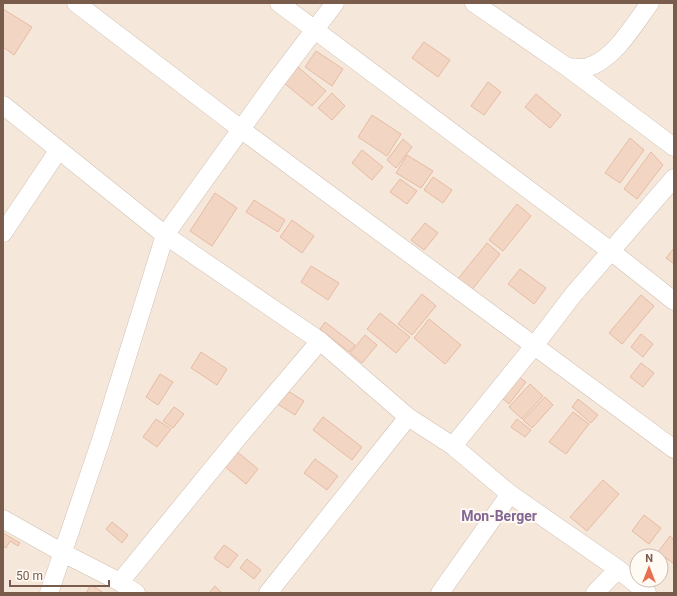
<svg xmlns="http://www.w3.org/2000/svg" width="677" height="596" font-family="Roboto,sans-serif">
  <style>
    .residential { fill: #f5e8da; fill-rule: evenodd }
    .building { fill: #f3d5c3; stroke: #e6bba3 }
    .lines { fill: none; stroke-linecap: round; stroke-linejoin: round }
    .minor-casing { stroke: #d1beb0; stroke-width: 19 }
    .minor { stroke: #fff; stroke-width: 18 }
    .labels { text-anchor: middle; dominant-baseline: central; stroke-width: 4; stroke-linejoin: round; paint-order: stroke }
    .neighbourhood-label { font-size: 14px; font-weight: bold; fill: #846695; stroke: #fffaf3 }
  </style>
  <rect width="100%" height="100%" fill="#fdf6ec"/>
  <path class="residential" d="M3,3h671v590h-671zM637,556h24v24h-24z"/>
  <path class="building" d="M3,9l29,18 -18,28 -11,-8z
    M424,42l26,18 -12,17 -26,-19z
    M316,51l27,18 -11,17 -27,-19z
    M298,67l28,24 -14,15 -28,-23z
    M488,82l13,10 -17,23 -13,-9z
    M332,93l13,13 -13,14 -14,-12z
    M536,94l25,21 -11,13 -25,-21z
    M372,115l29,19 -14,22 -29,-19z
    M630,138l14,12 -24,33 -15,-10z
    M403,139l9,8 -16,21 -9,-8z
    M362,150l21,17 -11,13 -20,-17z
    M651,152l12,13 -26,34 -13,-10z
    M407,155l26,16 -12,17 -25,-15z
    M433,177l19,13 -9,13 -19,-13z
    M400,179l17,12 -10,13 -17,-12z
    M215,193l22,15 -25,38 -22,-15z
    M254,200l31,20 -7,12 -32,-20z
    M517,204l14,12 -28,35 -14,-11z
    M292,220l22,16 -12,17 -22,-16z
    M425,223l13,10 -14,17 -13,-10z
    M487,243l13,11 -29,37 -14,-11z
    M674,248v16l-8,-6z
    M311,266l28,17 -11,17 -27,-18z
    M520,269l26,19 -12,16 -26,-20z
    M422,294l14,12 -24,29 -14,-11z
    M641,295l13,11 -32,38 -13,-11z
    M380,313l30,24 -14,16 -29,-24z
    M429,319l32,26 -16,19 -31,-26z
    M325,322l30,23 -6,7 -29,-23z
    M641,334l12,10 -10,13 -12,-10z
    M365,335l12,10 -15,18 -12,-10z
    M201,352l26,17 -10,16 -26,-17z
    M641,363l13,10 -11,14 -13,-10z
    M160,374l13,8 -15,23 -12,-8z
    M519,377l7,5 -17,22 -7,-6z
    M530,384l13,12 -21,23 -13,-12z
    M285,389l19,12 -9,14 -19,-12z
    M545,397l8,8 -21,23 -9,-8z
    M578,399l20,16 -7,8 -19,-16z
    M174,407l10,7 -11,14 -10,-7z
    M573,412l16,12 -23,30 -17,-12z
    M323,417l39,30 -10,13 -39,-30z
    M156,419l15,10 -14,18 -14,-10z
    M517,419l14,11 -6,7 -14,-10z
    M235,450l23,19 -12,15 -23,-19z
    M315,459l23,17 -11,14 -23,-17z
    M603,480l16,14 -32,37 -17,-14z
    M644,515l17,13 -12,16 -17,-13z
    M112,522l16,13 -6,8 -16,-14z
    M3,533l17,10 -2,3 -8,-5 -4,7 -3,-2z
    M670,536l4,4v24l-16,-12z
    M224,545l14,10 -10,13 -14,-10z
    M247,559l14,11 -7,9 -14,-11z
    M91,585l13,8h-18z
    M215,586l7,7h-13z"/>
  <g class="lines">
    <g class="minor-casing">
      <path id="minor" d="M76,3l166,127 432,319
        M279,3l333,249 62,49
        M474,3l93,64 107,80
        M567,67c6,0 15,2 21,0 26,-7 47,-44 62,-64
        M3,105l162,130 155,106 88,76 45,29 57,48 108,75 29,24
        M3,233l55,-82
        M453,446l81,-100 39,-51 101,-117
        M3,519l60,34 57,29 16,11
        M120,582l120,-147 80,-94
        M49,593l51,-150 65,-208 110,-153 60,-79
        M268,593l140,-176
        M440,593l70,-99
        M595,593l23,-24"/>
    </g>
    <use href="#minor" class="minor"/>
  </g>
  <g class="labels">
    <g class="neighbourhood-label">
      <text x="499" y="516">Mon-Berger</text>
    </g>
  </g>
  <rect width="677" height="596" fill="none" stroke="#7a5c4d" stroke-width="8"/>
  <g transform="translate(649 568)"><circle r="19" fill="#fffaf3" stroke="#cabbb1"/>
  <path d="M0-3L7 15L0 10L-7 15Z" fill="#e76f51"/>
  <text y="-6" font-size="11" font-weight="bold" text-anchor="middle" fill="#7a5c4d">N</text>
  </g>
  <path d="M10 580v6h99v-6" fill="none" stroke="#7a5c4d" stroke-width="2"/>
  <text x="16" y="580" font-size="12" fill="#7a5c4d" stroke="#fffaf3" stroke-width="3" paint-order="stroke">50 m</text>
</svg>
